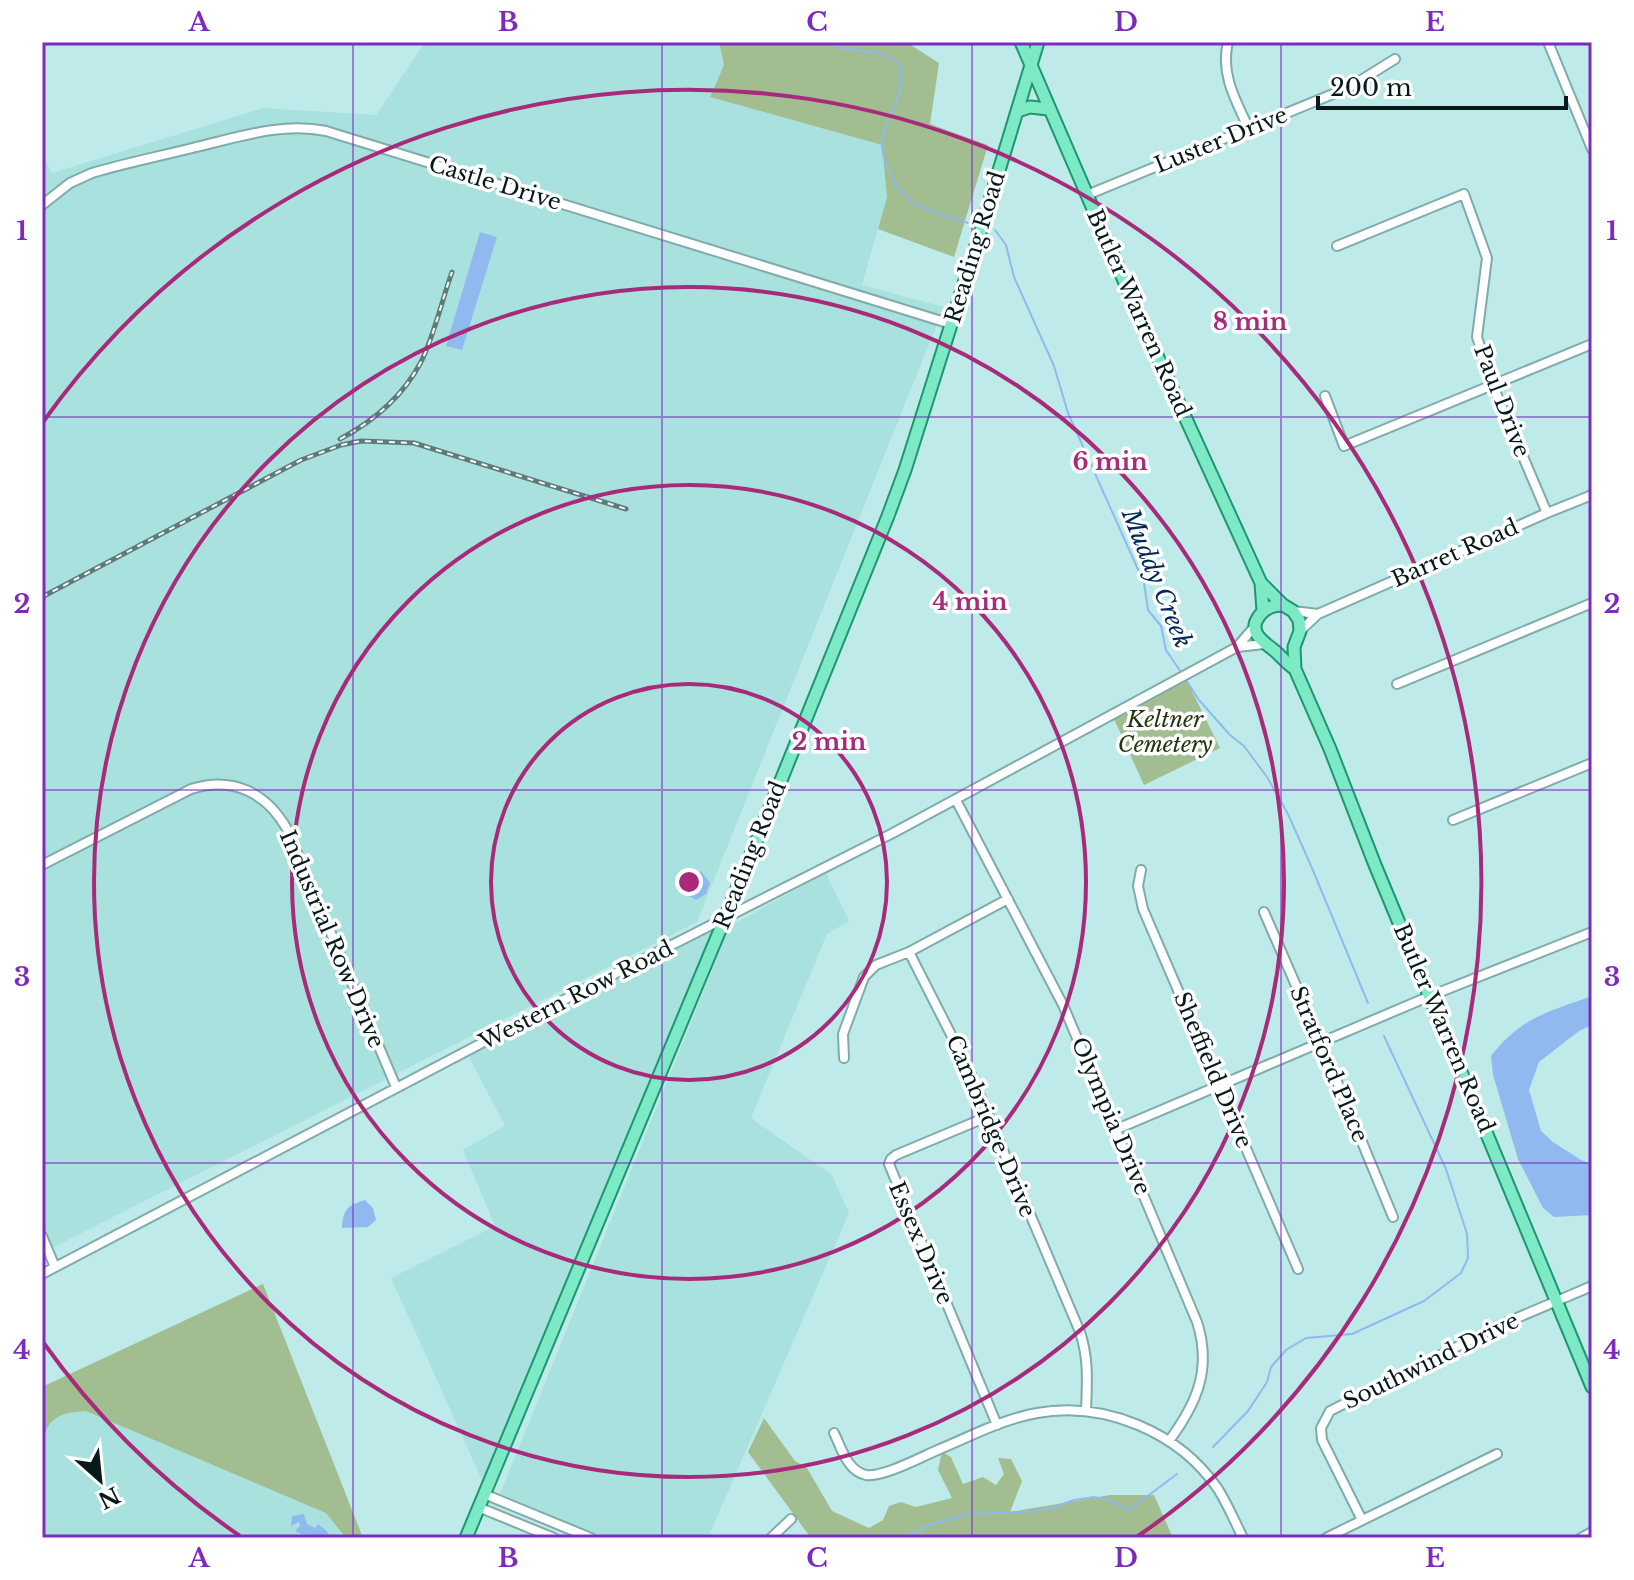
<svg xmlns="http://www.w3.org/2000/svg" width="1634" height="1580" font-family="'Libre Baskerville',serif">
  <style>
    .built { fill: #a9e1df }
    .green { fill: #a2be90 }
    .water { fill: #90baef }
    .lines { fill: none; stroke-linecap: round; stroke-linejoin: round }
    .stream { stroke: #90baef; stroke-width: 2 }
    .minor-casing { stroke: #7fabaa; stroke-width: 12 }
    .major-casing { stroke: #1c976f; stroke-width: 15 }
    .minor { stroke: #fff; stroke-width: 8 }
    .major { stroke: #7de9c5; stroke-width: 11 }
    .rail-casing { stroke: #5d7b7a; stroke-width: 5 }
    .rail { stroke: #fff; stroke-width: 2; stroke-dasharray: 6; stroke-linecap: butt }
    .grid { fill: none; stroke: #7b2cbf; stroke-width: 2; stroke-opacity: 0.55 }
    .ring { fill: none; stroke: #a82a7b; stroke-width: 4 }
    .labels { text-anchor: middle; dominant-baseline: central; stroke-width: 7; stroke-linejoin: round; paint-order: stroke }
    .street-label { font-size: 22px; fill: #081919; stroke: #fff }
    .park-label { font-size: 22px; font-style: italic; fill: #20370d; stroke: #fff }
    .water-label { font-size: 24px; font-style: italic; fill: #002857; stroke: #fff }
    .centre { fill: #a82a7b; stroke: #fff; stroke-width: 4 }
    .ring-label { font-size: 24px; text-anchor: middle; font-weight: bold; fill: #a82a7b; stroke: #fff; stroke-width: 7; stroke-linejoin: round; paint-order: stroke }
    .neatline { fill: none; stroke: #7b2cbf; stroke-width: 3 }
    .grid-label { font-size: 26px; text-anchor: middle; font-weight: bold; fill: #7b2cbf }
  </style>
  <rect width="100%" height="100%" fill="#beebea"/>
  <path class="built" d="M425,42h294l5,23 -14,32 172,48 5,52 -25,88 82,22 -247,615 -655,331v-1098l10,18 211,-65 113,7z
    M826,873l23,48 -22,13 -76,184 81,57 17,38 -141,325h-106l-102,-44 230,-568z
    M723,920l-237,569 -95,-211 104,-52 -32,-76 42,-24 -39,-75z
    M263,1284l100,254h-321v-151z"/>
  <path class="green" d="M719,42h187l33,21 -9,61 58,21 -34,112 -76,-28 9,-32 -5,-52 -172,-48 14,-32z
    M1184,675l36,73 -76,37 -30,-66z
    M263,1284l100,254h-17l-20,-25 -240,-102c-24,2 -34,3 -44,28v-52z
    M764,1418l31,43 12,7 25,43 37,17 14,-8 6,-14 12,-4 15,5 36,-9 -14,-28 4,-18 9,5 12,27 20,-7 13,8 8,-11 -6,-16 13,1 11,22 -12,31 100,-17h44l19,43h-362l-63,-86z"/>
  <path class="water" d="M480,232l17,5 -35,113 -16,-4z
    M701,871l9,12 -4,11 -10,6 -9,-5 -4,-9 3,-7z
    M1592,996v29l-13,6 -40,31 -10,28 12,41 12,11 28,18 11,4v51l-38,2 -11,-9 -25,-49 -25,-84 -2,-19c30,-39 57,-44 101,-60z
    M365,1200l8,8 3,12 -8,7 -26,1c1,-18 5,-23 23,-28z
    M304,1514l3,10 8,4 3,-4 9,7 3,7h-18l-2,-3 -9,-1 -6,-3 5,-5 -1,-4 -8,4 1,-10z"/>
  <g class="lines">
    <path class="stream" d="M829,42l12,6 41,6 18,10c5,30 -8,44 -17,71 -6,19 12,53 27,66 12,9 43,17 58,22
      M995,230l11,15 8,32 40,89 14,47 76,170 4,27 13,16 5,24 17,25
      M1186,680l13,20 31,35 14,11 23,31 21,37 24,54 56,135
      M1213,1447l35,-36 19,-29 4,-15 15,-17 20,-12 46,-4 72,-33 37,-28 7,-15 -1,-24 -21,-65 -62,-133
      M903,1538l23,-12 42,-12 75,-3 31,-11 20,-3 18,4 17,9 48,-36"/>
    <g class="minor-casing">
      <path id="minor" d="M1228,42c-8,32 8,59 21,87
        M1548,42l44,107
        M1087,195l263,-108 45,-28
        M42,205l28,-22 22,-10c34,-10 69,-17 104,-26 43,-10 86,-25 130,-16l625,193
        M1337,246l127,-52 23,64 -10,79 16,49 54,127
        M1325,396l19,50 248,-102
        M1293,611l25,3
        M1300,631l18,-17 229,-101 45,-18
        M1237,647l18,-21
        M1397,684l195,-81
        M956,800l107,205 134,317c15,47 0,81 -28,119
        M1453,820l139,-57
        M42,865l149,-76c41,-13 75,3 96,40l109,258
        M1141,870l-3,16 5,23 155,360
        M1008,899l-99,53 60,118 111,262c9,27 7,51 6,79
        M1264,912l57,131 72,174
        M844,1058l-1,-24 21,-57 12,-12 33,-13
        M989,1116l-93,39 -5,4 -2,5 108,261
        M1117,1129l313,-133 162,-64
        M42,1236l13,31
        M42,1274l537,-282 314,-159 344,-186 27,-3
        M834,1433c7,14 13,38 32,42 16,3 57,-19 74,-26 31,-13 63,-30 97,-36 68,-12 142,19 181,76 10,16 17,33 25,49
        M484,1494l107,44
        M478,1507l76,31
        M1362,1520l-40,-80 -1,-12 9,-17 168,-85 94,-40
        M771,1538l20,-19
        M1326,1538l171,-84
        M1581,1538l11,-6"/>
    </g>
    <g class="major-casing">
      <path id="major" d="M1021,42l123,285 117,256 2,28
        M1018,111l12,-4 18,2
        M1261,583l22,22 10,6 6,9 1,11 -6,16 1,22 35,80 45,116 217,522
        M1283,605c-9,0 -17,2 -23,10 -14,17 4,27 15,36 7,6 12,13 20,18
        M466,1538l269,-644 153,-378 17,-46 75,-237 58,-191"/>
    </g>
    <use href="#minor" class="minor"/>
    <use href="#major" class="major"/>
    <g class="rail-casing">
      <path id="rail" d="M340,439c34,-18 63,-43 81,-77 13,-26 21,-62 31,-90
        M42,597l259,-137 40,-15 20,-4 53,2 212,66"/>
    </g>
    <use href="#rail" class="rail"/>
  </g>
  <path class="grid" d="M353,42v1496M662,42v1496M972,42v1496M1281,42v1496M42,417h1550M42,790h1550M42,1163h1550"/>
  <g class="ring">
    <circle cx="689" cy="882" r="198"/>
    <circle cx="689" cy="882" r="397"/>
    <circle cx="689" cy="882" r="595"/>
    <path d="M240 1536A793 793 0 0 1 43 1342M43 422A793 793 0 1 1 1138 1536"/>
  </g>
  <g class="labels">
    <g class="street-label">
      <text transform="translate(1221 140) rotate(-22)">Luster Drive</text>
      <text transform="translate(495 183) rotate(17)">Castle Drive</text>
      <text transform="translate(975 247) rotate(-73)">Reading Road</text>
      <text transform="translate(1139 313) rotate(66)">Butler Warren Road</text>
      <text transform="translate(1502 401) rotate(69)">Paul Drive</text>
      <text transform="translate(1455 553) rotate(-24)">Barret Road</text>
      <text transform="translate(750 855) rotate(-68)">Reading Road</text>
      <text transform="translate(332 939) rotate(67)">Industrial Row Drive</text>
      <text transform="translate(576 995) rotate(-27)">Western Row Road</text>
      <text transform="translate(1444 1028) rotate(67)">Butler Warren Road</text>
      <text transform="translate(1329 1064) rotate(67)">Stratford Place</text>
      <text transform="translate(1213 1070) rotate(67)">Sheffield Drive</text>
      <text transform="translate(1111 1116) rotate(67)">Olympia Drive</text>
      <text transform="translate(991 1126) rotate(67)">Cambridge Drive</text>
      <text transform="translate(921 1243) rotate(67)">Essex Drive</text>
      <text transform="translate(1431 1361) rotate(-26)">Southwind Drive</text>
    </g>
    <g class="park-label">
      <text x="1165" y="719">Keltner<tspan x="1165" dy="25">Cemetery</tspan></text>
    </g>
    <g class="water-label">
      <text transform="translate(1157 578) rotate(68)">Muddy Creek</text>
    </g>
  </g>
  <circle cx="689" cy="882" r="12" class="centre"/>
  <g class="ring-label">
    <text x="1250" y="330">8 min</text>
    <text x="1110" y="470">6 min</text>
    <text x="970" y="610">4 min</text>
    <text x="829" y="750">2 min</text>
  </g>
  <rect width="1634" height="1580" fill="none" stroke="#ffffff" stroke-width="88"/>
  <g transform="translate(100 1480) rotate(153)" stroke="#ffffff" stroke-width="6" paint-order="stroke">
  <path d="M0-6L14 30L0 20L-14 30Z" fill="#081919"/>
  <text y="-12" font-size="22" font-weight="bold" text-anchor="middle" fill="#081919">N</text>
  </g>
  <path d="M1318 96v12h248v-12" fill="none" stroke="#081919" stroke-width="4"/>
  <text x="1330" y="96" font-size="24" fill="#081919" stroke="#ffffff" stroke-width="6" paint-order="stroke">200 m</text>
  <rect x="44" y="44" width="1546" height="1492" class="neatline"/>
  <g class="grid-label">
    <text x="199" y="31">A</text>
    <text x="508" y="31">B</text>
    <text x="817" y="31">C</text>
    <text x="1126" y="31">D</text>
    <text x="1435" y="31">E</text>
    <text x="22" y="240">1</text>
    <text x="1612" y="240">1</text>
    <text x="22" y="613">2</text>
    <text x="1612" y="613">2</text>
    <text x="22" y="986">3</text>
    <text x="1612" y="986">3</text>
    <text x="22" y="1359">4</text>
    <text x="1612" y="1359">4</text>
    <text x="199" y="1567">A</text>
    <text x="508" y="1567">B</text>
    <text x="817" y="1567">C</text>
    <text x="1126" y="1567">D</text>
    <text x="1435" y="1567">E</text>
  </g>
</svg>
